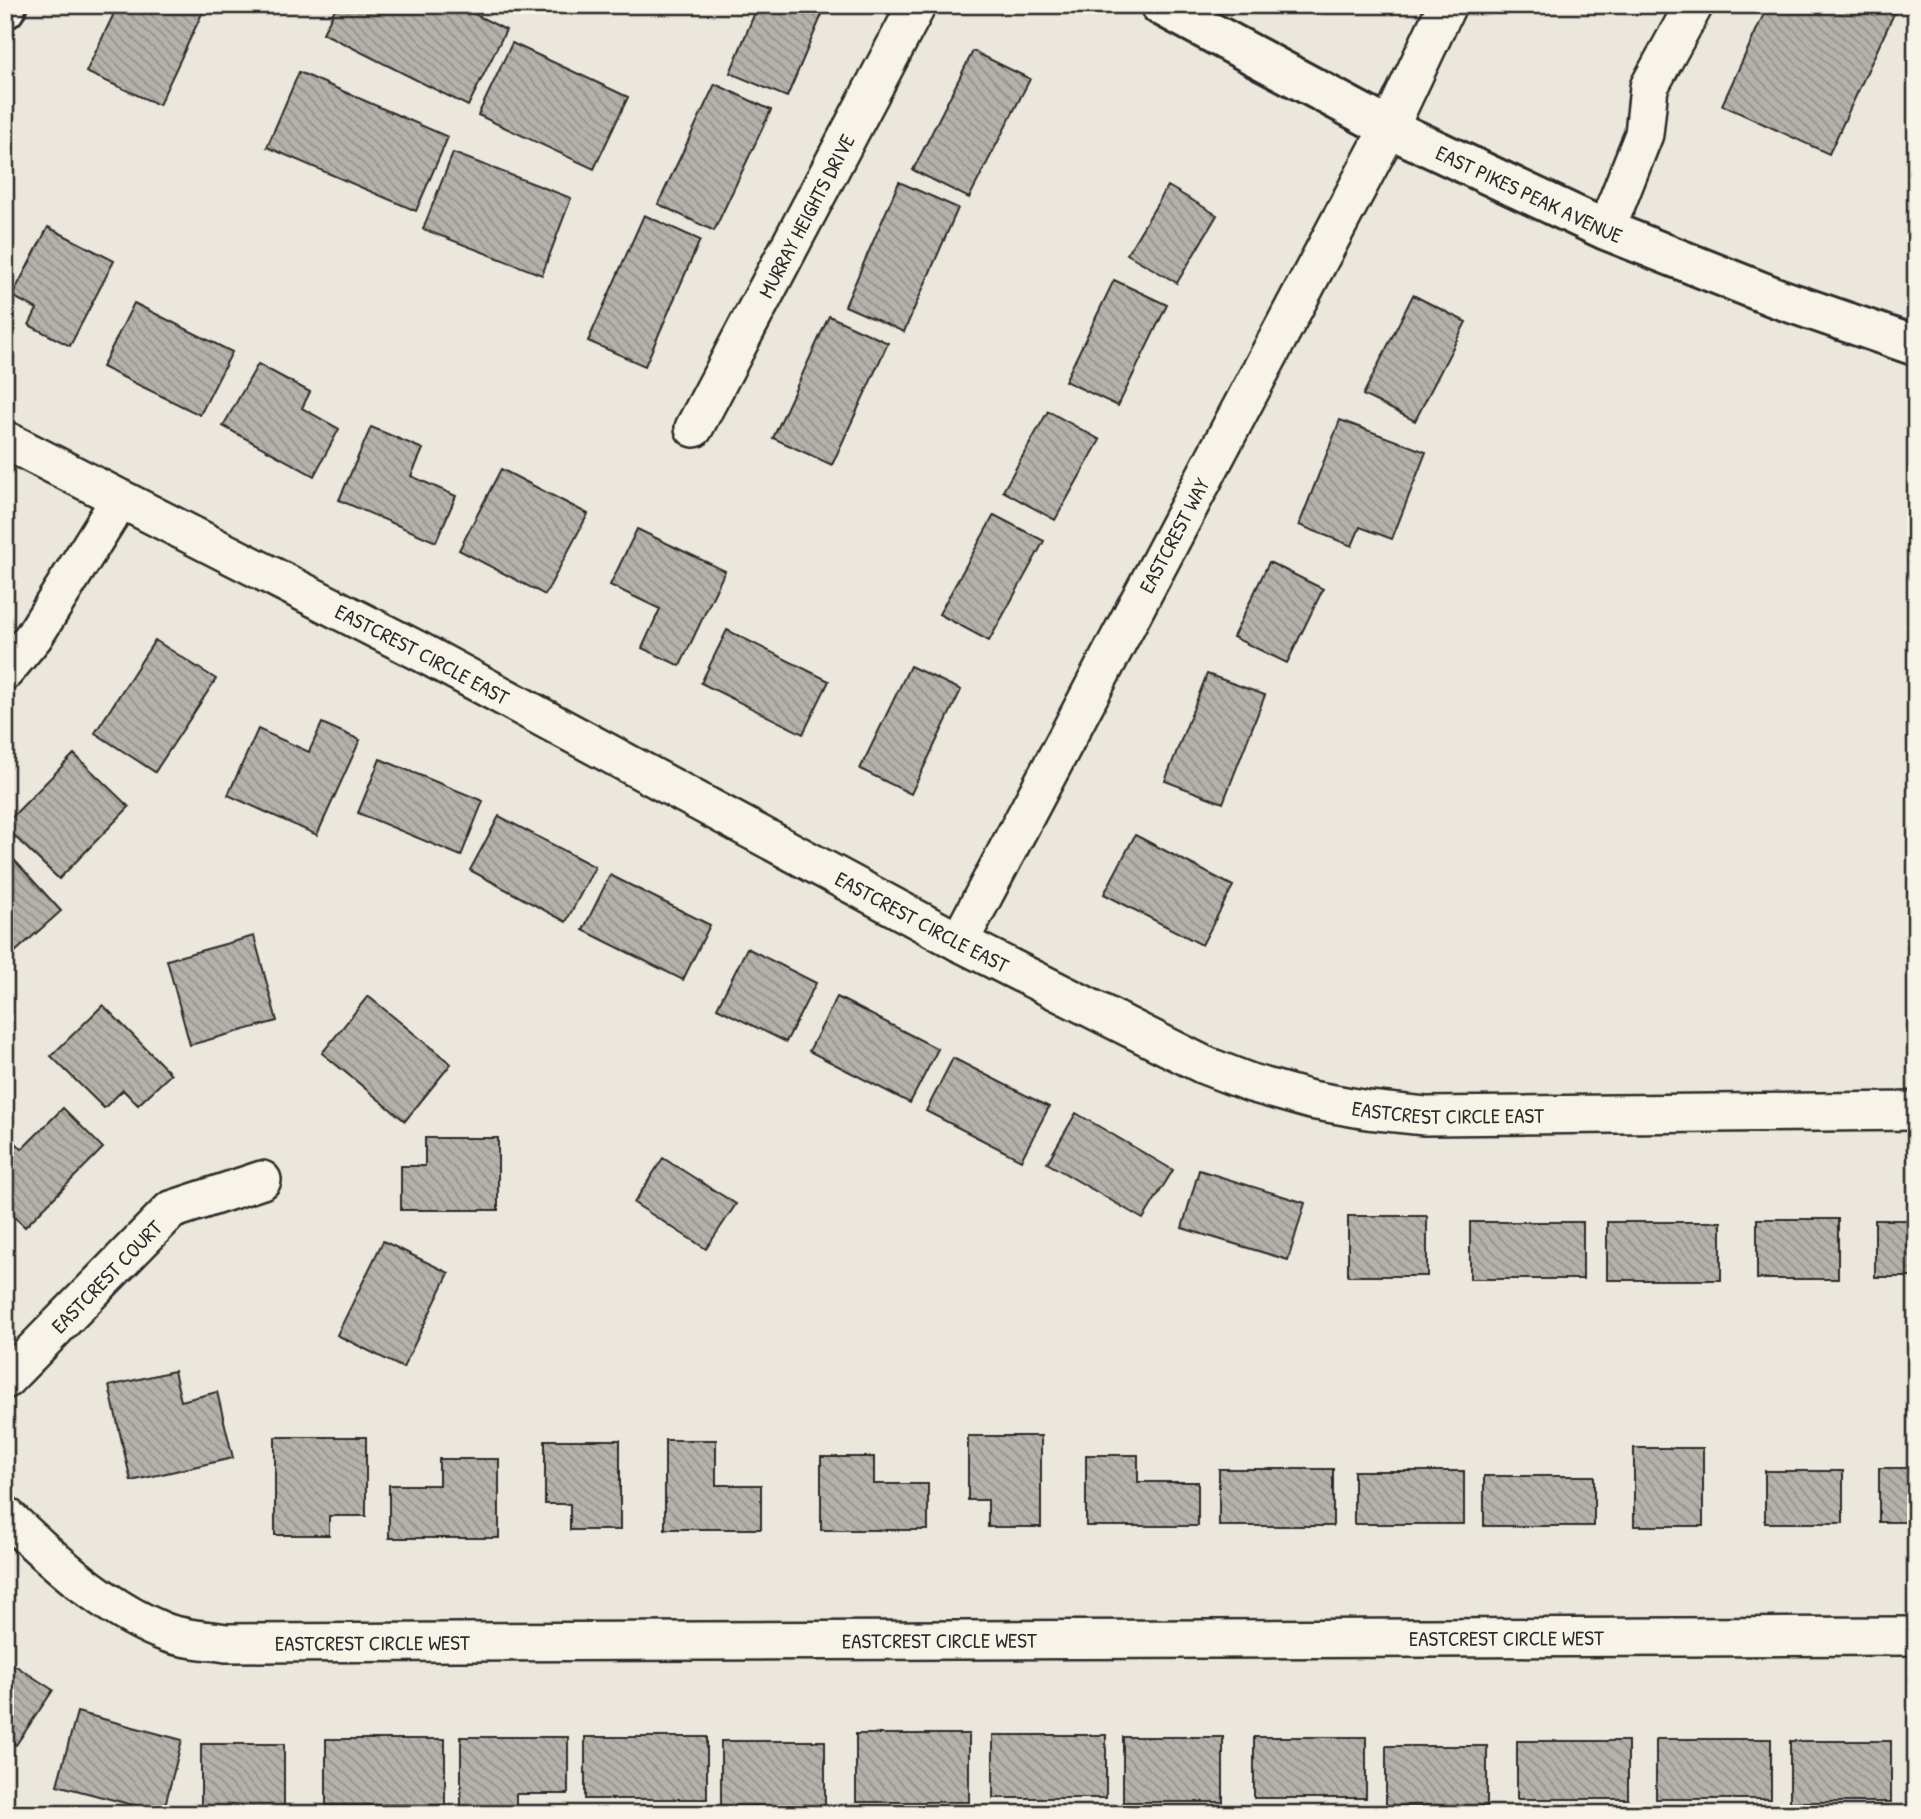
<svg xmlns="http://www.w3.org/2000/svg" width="1921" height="1819" font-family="'Patrick Hand',sans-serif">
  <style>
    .building { fill: url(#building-back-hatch); stroke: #2b2b2b; stroke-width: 2 }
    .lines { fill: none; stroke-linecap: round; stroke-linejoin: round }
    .minor-casing { stroke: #2b2b2b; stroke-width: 42 }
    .tertiary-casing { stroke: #2b2b2b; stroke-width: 44 }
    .secondary-casing { stroke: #2b2b2b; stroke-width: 44 }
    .minor { stroke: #f7f3e8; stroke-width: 37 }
    .tertiary { stroke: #f7f3e8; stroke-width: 38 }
    .secondary { stroke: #f7f3e8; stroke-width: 38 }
    .labels { text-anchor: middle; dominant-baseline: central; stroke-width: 5; stroke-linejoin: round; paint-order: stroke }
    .street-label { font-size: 21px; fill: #2b2b2b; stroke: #f7f3e8 }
  </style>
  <defs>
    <pattern id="building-back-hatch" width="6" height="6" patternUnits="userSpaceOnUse" patternTransform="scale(1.75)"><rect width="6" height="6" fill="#b5b2ab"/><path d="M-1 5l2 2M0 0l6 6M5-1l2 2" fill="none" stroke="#93918b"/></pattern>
  </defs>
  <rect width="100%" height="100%" fill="#ebe7dd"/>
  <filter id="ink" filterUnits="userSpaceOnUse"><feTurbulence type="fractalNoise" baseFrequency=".0143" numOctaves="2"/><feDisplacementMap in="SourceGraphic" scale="14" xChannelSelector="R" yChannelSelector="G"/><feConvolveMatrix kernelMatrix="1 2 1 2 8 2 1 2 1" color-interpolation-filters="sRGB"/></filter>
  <g filter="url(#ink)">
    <path class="building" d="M118,5h88l-47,100 -73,-33z
      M337,5h120l49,25 -38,76 -145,-73z
      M758,5h68l-39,92 -57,-24z
      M1768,5h130l-69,149 -107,-49z
      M512,43l116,54 -34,72 -116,-54z
      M973,51l57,28 -61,119 -56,-28z
      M299,72l149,65 -32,74 -149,-64z
      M715,84l56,26 -57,121 -56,-27z
      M453,153l118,45 -29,77 -119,-46z
      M899,182l59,26 -54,124 -59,-26z
      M1168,186l49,29 -40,68 -50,-29z
      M644,215l56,25 -55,126 -57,-25z
      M48,227l66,34 -44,85 -41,-21 8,-16 -25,-13z
      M1114,280l53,25 -49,101 -53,-25z
      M1413,295l53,27 -51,99 -52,-26z
      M134,303l98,49 -32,63 -98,-48z
      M829,316l59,27 -56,122 -59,-27z
      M258,364l52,28 -8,16 37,21 -25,47 -91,-50z
      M1048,411l52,29 -45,80 -52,-29z
      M1340,420l86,32 -34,87 -32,-12 -8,19 -53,-21z
      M371,427l52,22 -12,27 45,20 -20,46 -97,-42z
      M501,469l87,45 -43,81 -86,-45z
      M994,515l50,26 -55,100 -50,-27z
      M637,529l88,42 -45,95 -38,-18 18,-39 -50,-24z
      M1269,562l54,27 -36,74 -54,-26z
      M727,630l102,51 -26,53 -102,-51z
      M155,640l61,39 -61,93 -60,-39z
      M910,666l51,24 -50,104 -51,-25z
      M1207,674l58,21 -42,108 -58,-22z
      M322,723l38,17 -43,95 -89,-40 30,-66 51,23z
      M74,754l55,53 -70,72 -54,-52v-3z
      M380,759l103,42 -22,55 -103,-43z
      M499,816l96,51 -29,55 -96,-52z
      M1135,835l98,51 -31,59 -98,-51z
      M5,850l56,61 -56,50z
      M610,875l100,50 -27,55 -100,-50z
      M254,936l23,85 -87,24 -23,-85z
      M747,948l69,35 -30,59 -69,-34z
      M368,996l83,68 -46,57 -83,-68z
      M837,997l101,52 -28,54 -101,-52z
      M103,1005l68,69 -33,31 -15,-15 -19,18 -53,-52z
      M953,1058l96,49 -28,53 -95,-49z
      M63,1108l40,40 -78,79 -20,-19v-76l17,17z
      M1076,1113l97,57 -30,49 -96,-56z
      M425,1138h73v72h-97v-44h24z
      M663,1158l73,46 -30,45 -72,-46z
      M1199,1170l106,33 -17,57 -106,-32z
      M1348,1216h79v60h-79z
      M1757,1219h81v60h-81z
      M1875,1220h41v57h-41z
      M1470,1222h113v57h-113z
      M1607,1222h114v58h-114z
      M383,1241l66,32 -46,95 -66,-33z
      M174,1371l7,30 36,-9 16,66 -102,23 -22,-95z
      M968,1436h73v91h-53v-27h-20z
      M275,1437h91v79h-37v19h-54z
      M545,1440h75v90h-50v-26h-25z
      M665,1440h51v45h45v44h-96z
      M1634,1448h69v78h-69z
      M1086,1455h52v27h60v44h-112z
      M821,1457h53v27h54v46h-107z
      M439,1459h60v79h-110v-53h50z
      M1879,1468h37v54h-37z
      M1219,1469h114v57h-114z
      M1354,1471h110v53h-110z
      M1765,1471h78v52h-78z
      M1484,1476h110v50h-110z
      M5,1659l48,31 -37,55 -11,-7z
      M77,1712l105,28 -19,73 -106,-28z
      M856,1734h113v68h-113z
      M993,1735h113v63h-113z
      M461,1737h107v57h-52v20h-55z
      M585,1737h122v62h-122z
      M1123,1737h100v65h-100z
      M1254,1737h112v61h-112z
      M326,1739h119v66h-119z
      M1656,1739h115v60h-115z
      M721,1741h104v65h-104z
      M1517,1741h111v58h-111z
      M1790,1741h101v61h-101z
      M201,1744h83v70h-83z
      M1386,1746h101v60h-101z"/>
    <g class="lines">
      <g class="minor-casing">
        <g id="minor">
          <path d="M1606,230l38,-96 5,-47 45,-82"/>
          <path id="s1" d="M694,428l223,-423"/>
          <path id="s2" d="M5,440l414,211 540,291 245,123 47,18 60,17 57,10 57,6 491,-5"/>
          <path d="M5,671l29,-35 86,-137"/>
          <path id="s3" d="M959,942l430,-814 58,-123"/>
          <path id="s4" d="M5,1380l166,-170 91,-30"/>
          <path id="s5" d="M5,1515c47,44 96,91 157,116 19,8 44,9 64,12l1690,-7"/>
        </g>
      </g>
      <g class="tertiary-casing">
        <g id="tertiary">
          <path id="s6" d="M1160,5l229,123 217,102 171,68 139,48"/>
        </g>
      </g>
      <g class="secondary-casing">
        <path id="secondary" d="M5,9l2,-4"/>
      </g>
      <use href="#minor" class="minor"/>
      <use href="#tertiary" class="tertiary"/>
      <use href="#secondary" class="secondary"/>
    </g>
  </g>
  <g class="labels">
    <g class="street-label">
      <text stroke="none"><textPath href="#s6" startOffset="415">EAST PIKES PEAK AVENUE</textPath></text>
      <text stroke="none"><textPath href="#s1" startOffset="240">MURRAY HEIGHTS DRIVE</textPath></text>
      <text stroke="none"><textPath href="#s3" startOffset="460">EASTCREST WAY</textPath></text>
      <text stroke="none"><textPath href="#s2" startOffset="469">EASTCREST CIRCLE EAST</textPath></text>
      <text stroke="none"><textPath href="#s2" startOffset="1036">EASTCREST CIRCLE EAST</textPath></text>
      <text stroke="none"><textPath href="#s2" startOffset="1603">EASTCREST CIRCLE EAST</textPath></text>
      <text stroke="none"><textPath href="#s4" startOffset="145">EASTCREST COURT</textPath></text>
      <text stroke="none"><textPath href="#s5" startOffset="1542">EASTCREST CIRCLE WEST</textPath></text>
      <text stroke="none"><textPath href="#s5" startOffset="975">EASTCREST CIRCLE WEST</textPath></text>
      <text stroke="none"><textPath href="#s5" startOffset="408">EASTCREST CIRCLE WEST</textPath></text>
    </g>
  </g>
  <rect width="1921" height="1819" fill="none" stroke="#f7f3e8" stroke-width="28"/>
  <rect x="14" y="14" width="1893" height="1791" fill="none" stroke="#2b2b2b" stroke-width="2.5" filter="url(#ink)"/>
</svg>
